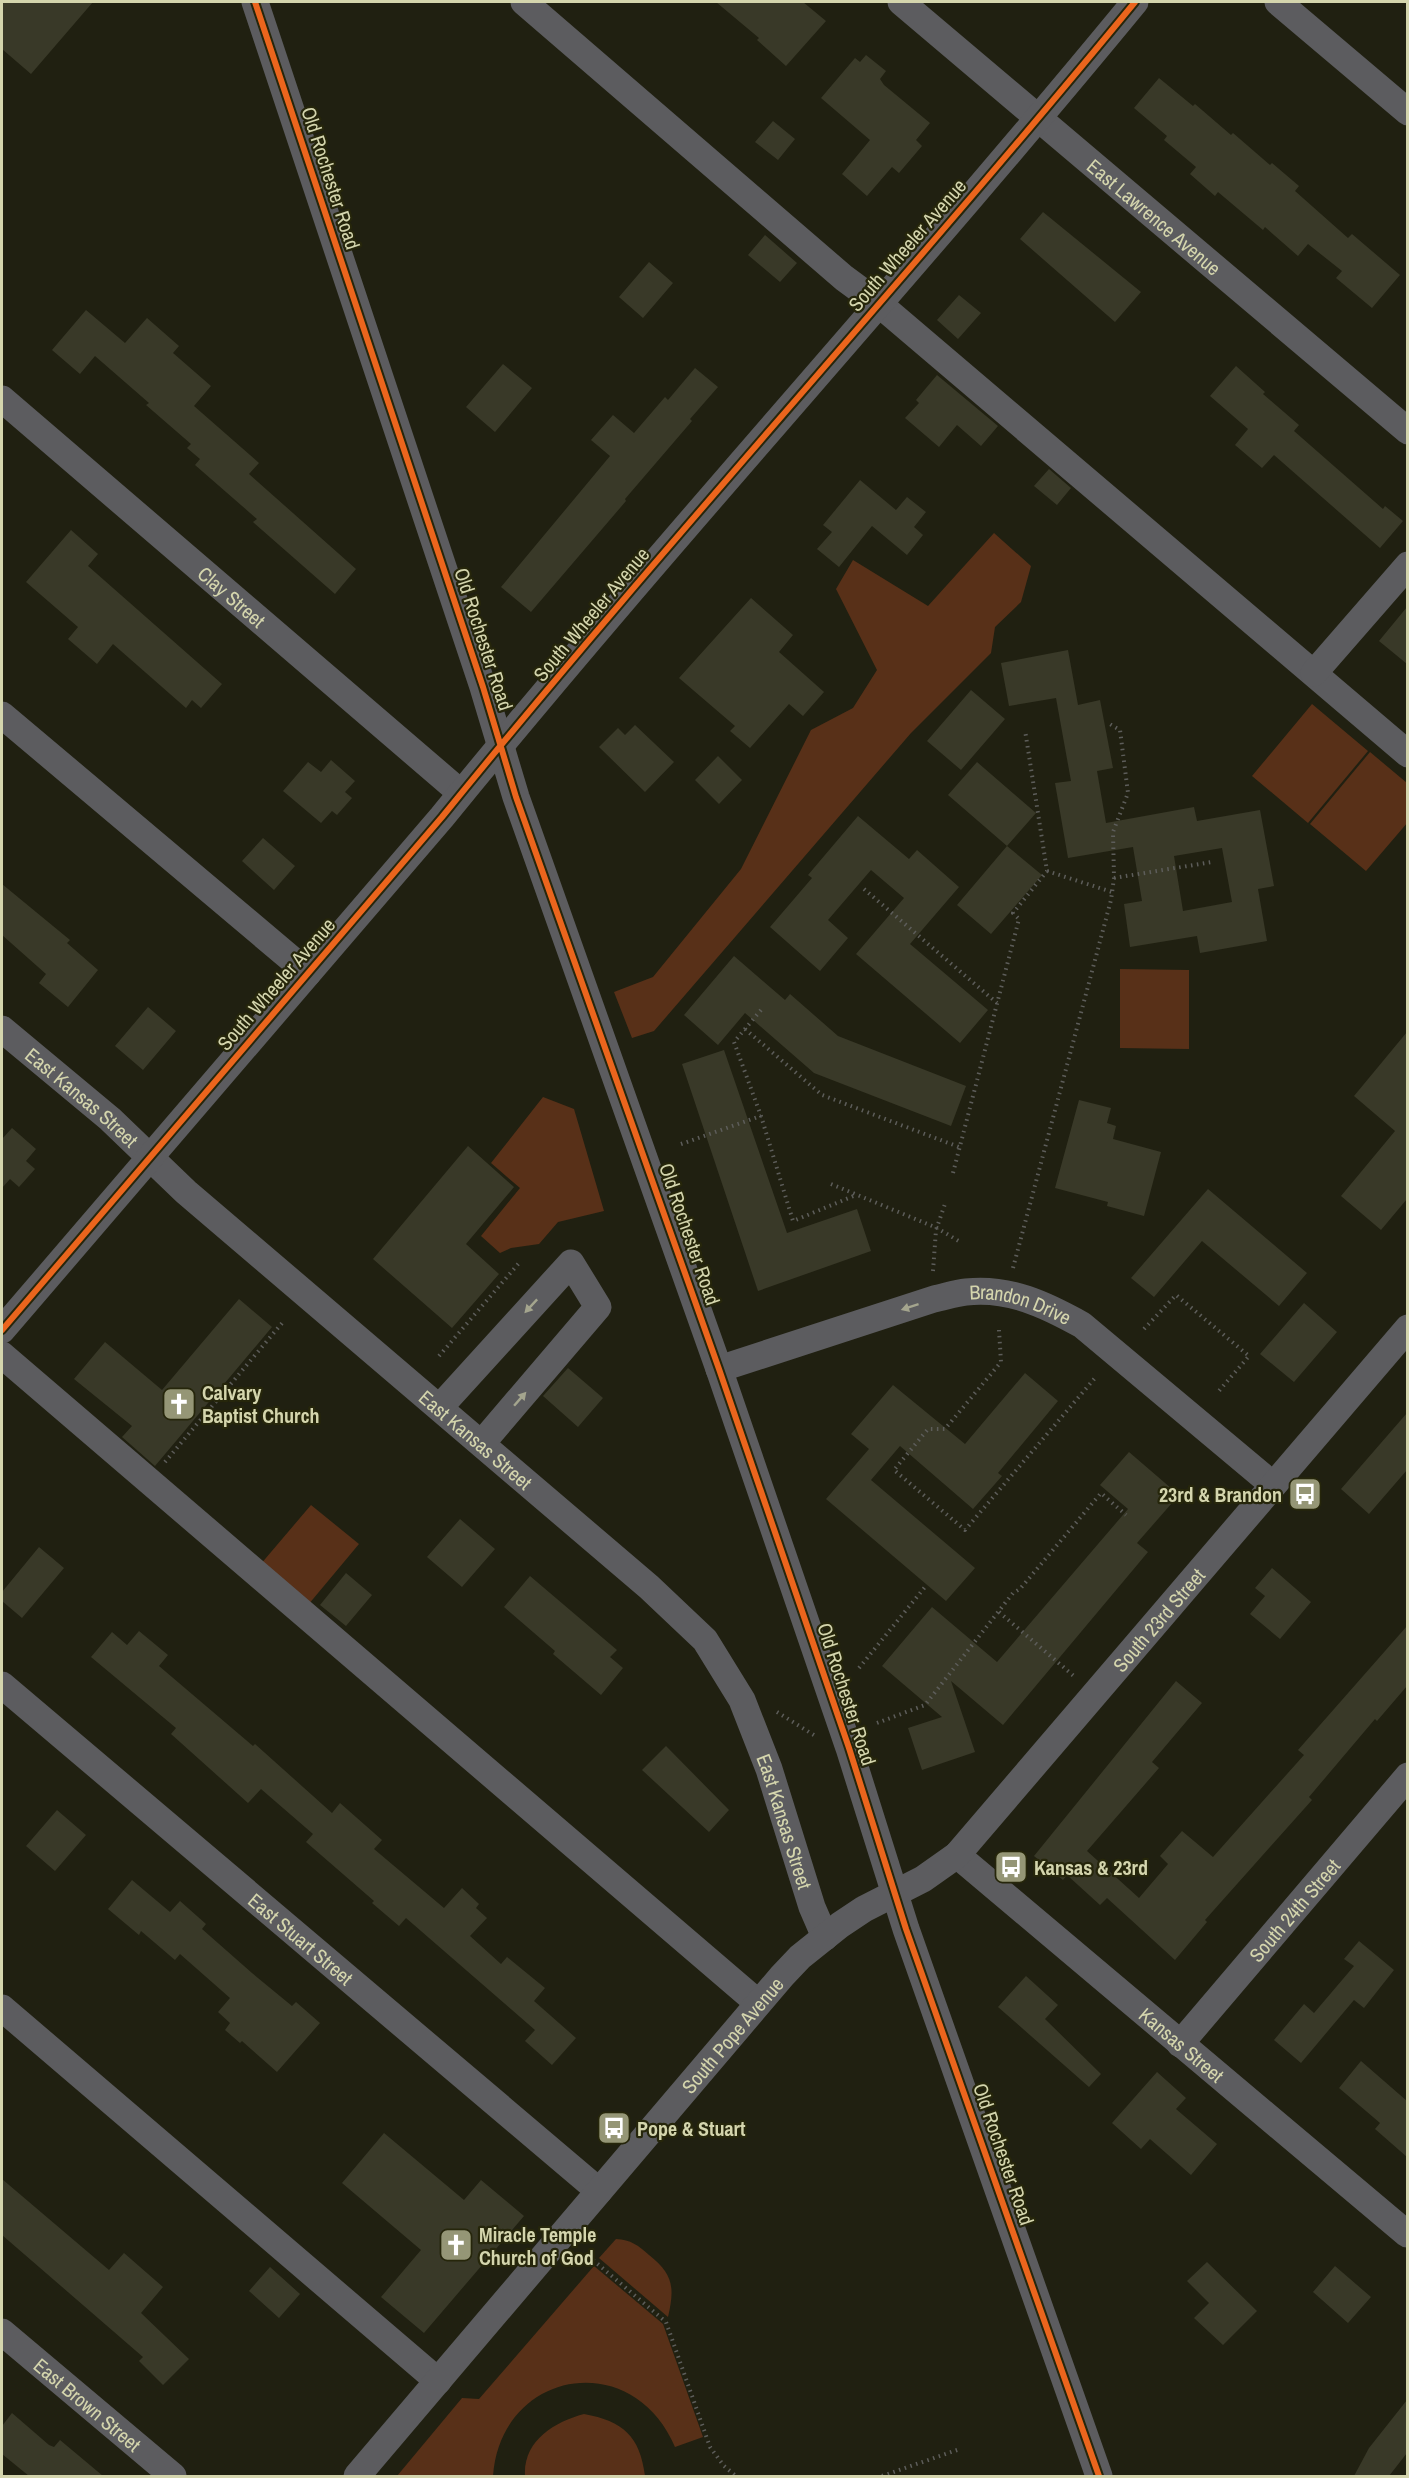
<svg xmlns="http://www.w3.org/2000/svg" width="1409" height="2478" font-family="'Archivo Narrow',sans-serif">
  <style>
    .green { fill: #583018 }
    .building { fill: #393928; fill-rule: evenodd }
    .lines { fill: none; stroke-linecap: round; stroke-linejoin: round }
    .path { stroke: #5d5d5a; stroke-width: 4; stroke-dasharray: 1.5 4.5; stroke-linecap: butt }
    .minor { stroke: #5c5c5f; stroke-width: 27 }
    .cycleway-casing { stroke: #26260b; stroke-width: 10 }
    .cycleway { stroke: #eb651d; stroke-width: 6 }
    .oneway { fill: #a4a58e }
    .labels { text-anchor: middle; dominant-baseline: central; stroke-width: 4.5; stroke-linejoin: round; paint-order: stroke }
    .street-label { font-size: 20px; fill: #d4d5ad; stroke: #26260b }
    .poi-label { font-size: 20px; font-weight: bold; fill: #d4d5ad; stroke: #26260b; text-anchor: start }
  </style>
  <rect width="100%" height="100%" fill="#202011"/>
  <path class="green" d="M994,533l37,33 -10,36 -26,25 -4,26 -80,80 -257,298 -22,7 -18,-46 39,-15 88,-108 70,-139 42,-22 24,-38 -41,-81 17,-29 75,46z
    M1312,704l56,47 -60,72 -56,-47z
    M1370,752l37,31 1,39 -42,49 -56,-47z
    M1120,969l69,1v79l-69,-1z
    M543,1097l31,12 30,102 -46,11 -19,22 -28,4 -11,5 -19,-17 39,-48 -29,-25z
    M311,1505l48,39 -51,61 -48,-40z
    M616,2239c15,1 22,6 33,16 24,19 26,32 19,62l-69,-59z
    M594,2266l69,58 40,113 -28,10c-42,-100 -174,-78 -182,29h-96l65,-78 17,1z
    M584,2414c39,7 56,22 61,62h-120c-2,-35 29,-54 59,-62z"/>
  <path class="building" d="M2,2h91l-62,72 -29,-25z
    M716,2h87l23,19 -40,45 -29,-26 2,-2z
    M866,55l20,16 -6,8 4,6 46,38 -14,17 6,6 -23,27 -7,-6 -25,29 -25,-22 28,-34 -49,-42 34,-40 5,4z
    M1159,78l34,28 2,-2 36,31 2,-2 37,32 2,-2 27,23 -4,5 53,47 4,-4 48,41 -28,33 -36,-30 6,-7 -34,-27 -10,12 -33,-29 -2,3 -45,-38 -3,4 -25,-22 6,-7 -32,-27 3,-4 -33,-28z
    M773,121l22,18 -17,21 -23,-18z
    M1043,212l98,80 -26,30 -95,-83z
    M765,235l32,28 -17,19 -32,-27z
    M649,262l24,21 -30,35 -24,-21z
    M959,295l22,18 -23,26 -21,-19z
    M86,310l39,33 22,-25 32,28 -6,7 38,33 -17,20 65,57 -10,11 107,95 -21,25 -82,-72 4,-3 -62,-54 5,-6 -13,-11 4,-4 -45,-39 3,-2 -54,-47 -15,18 -28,-24z
    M503,364l29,24 -37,44 -29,-25z
    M1236,366l29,26 -2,2 36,31 -5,6 89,78 2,-3 18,15 -23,27 -106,-93 -12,13 -27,-23 13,-16 -38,-33z
    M695,368l23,19 -28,32 2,2 -67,78 1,2 -95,111 -30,-25 109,-131 -19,-16 22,-25 21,18 31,-36 3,3z
    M937,375l61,51 -17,20 -24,-21 -18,22 -34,-29 14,-15 -3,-3z
    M1049,469l22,19 -14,17 -23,-19z
    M860,480l36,30 11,-13 19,15 -12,15 9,8 -16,20 -35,-29 -33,41 -22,-18 15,-17 -9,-7z
    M71,530l27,24 -10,12 134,118 -21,24 -9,-8 -6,8 -73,-64 -16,20 -29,-25 10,-12 -52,-45z
    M751,598l42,37 -14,17 45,40 -21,24 -14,-12 -39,44 -20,-17 5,-5 -56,-48z
    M1407,607v57l-28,-23z
    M1068,650l10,55 22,-5 13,68 -16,3 9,52 88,-16 3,14 63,-11 14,76 -16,3 9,52 -67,12 -3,-17 -67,11 -6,-43 18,-3 -9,-54 -65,11 -13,-75 16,-2 -15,-83 -47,8 -8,-43zM1222,848l10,54 -49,9 -9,-55z
    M971,690l34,29 -44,51 -34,-29z
    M635,725l39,37 -29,30 -46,-45 19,-19 7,7z
    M718,756l24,24 -23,24 -24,-24z
    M331,760l24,21 -10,11 7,6 -15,17 -5,-4 -11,12 -38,-32 25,-29 13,10z
    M977,762l59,51 -29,33 -59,-51z
    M858,816l51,43 8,-9 42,37 -49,57 78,66 -28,33 -104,-89 48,-56 -33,-28 -43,50 20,18 -28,33 -50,-44 42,-49 -4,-3z
    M263,838l32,28 -21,24 -32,-29z
    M1007,846l35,29 -51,59 -34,-29z
    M2,884l68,56 -3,3 31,27 -30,37 -29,-24 7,-9 -44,-39z
    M734,956l51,44 5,-6 48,42 128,50 -15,40 -137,-53 -69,-60 -27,32 -34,-30z
    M148,1007l28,24 -33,39 -28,-24z
    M1407,1032v167l-26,31 -40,-34 54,-65 -41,-35z
    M724,1050l63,183 70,-24 14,42 -113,40 -76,-227z
    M1079,1100l32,8 -4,15 9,3 -3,13 48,13 -17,64 -37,-10 1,-4 -53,-14z
    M12,1128l24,21 -10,12 9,8 -16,18 -9,-8 -8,9v-49z
    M468,1146l46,41 -48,57 33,30 -47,54 -79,-69z
    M1208,1189l99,84 -28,33 -77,-65 -48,56 -23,-19z
    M239,1299l33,28 -117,139 -33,-29 10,-11 -58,-47 31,-37 57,48z
    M1304,1303l33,29 -43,50 -34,-28z
    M568,1368l35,30 -25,29 -35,-31z
    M1025,1373l33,28 -60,72 4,3 -29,33 -73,-63 -29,34 104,88 -29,33 -120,-102 43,-50 -18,-15 42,-49 72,59z
    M1407,1413v57l-38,44 -28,-25z
    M1129,1452l50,43 -42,48 11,9 -145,173 -52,-44 24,71 -53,18 -14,-42 34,-11 -60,-51 50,-59 65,55 131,-153 -28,-24z
    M460,1519l35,30 -33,38 -35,-30z
    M39,1547l25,21 -42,50 -20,-17v-9z
    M1272,1568l39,34 -31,37 -30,-25 15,-18 -10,-8z
    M346,1573l26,22 -26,31 -26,-21z
    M530,1576l87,74 -7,7 13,11 -22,27 -48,-41 2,-3 -51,-44z
    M1407,1626v60l-30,35 -2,-2 -66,78 3,3 -107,120 2,2 -32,38 -68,-62 -7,7 -33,-30 -4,5 -29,-24 142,-175 26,22 -50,59 7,6 -72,83 52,47 29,-34 -8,-8 22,-25 31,26 91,-102 -6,-5z
    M139,1631l29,24 -9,11 94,80 2,-2 77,69 8,-10 42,37 -8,9 70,59 18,-20 17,16 -3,4 11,10 -17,18 31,28 6,-7 38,31 -11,13 42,37 -24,27 -27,-24 10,-11 -129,-112 -7,8 -27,-23 2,-2 -68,-59 7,-8 -52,-45 -13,14 -77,-69 5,-6 -85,-71 21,-25 15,13z
    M666,1746l63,64 -20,22 -67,-62z
    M57,1810l29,25 -31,36 -29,-25z
    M132,1880l38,32 10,-11 26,23 -4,5 50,44 40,33 4,-4 24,21 -43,49 -35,-31 -2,2 -15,-13 5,-7 -12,-11 12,-14 -50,-44 -5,6 -34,-29 -2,4 -31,-26z
    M1359,1941l35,29 -30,38 -10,-8 -53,63 -27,-23 30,-36 10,9 40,-47 -10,-7z
    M1026,1976l32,29 -13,14 56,55 -12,13 -91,-80z
    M1361,2061l46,40v56l-32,-28 5,-6 -41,-35z
    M1157,2072l29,26 -10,11 41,35 -26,31 -41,-36 -9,10 -29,-26z
    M384,2133l80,67 17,-20 43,36 -100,117 -43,-36 40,-47 -79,-67z
    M2,2179l107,91 15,-17 39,34 -22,26 48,46 -26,26 -24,-24 4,-4 -141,-122z
    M1207,2262l50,49 -34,34 -29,-27 15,-15 -22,-22z
    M1335,2266l36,31 -23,26 -35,-31z
    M270,2267l30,27 -21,24 -30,-27z
    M1407,2400v53l-18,23h-35l15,-28z
    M12,2413l37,32 5,2 6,-7 43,36h-74l-27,-22v-28z"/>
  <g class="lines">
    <path class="path" d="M1047,871l65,21
      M1114,878l98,-16
      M864,889l133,114
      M761,1010l-27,32 27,74 32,105 63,-26
      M745,1029l77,66 137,52
      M681,1144l80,-28
      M953,1173l66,-254 -6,-6 34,-42 -22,-141
      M831,1184l106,44 25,15
      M1013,1268l98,-368 3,-22 -1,-46 15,-39 -8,-63 -12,-7
      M933,1271l3,-41 10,-29
      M1144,1329l32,-34 73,61 -31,36
      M999,1330l2,32 -56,67h-17l-34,41 71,60 130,-152
      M439,1356l80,-93
      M165,1462l118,-140
      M999,1612l76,65
      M859,1668l66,-81
      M777,1712l40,25
      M877,1723l48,-18 88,-112 7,-4 81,-96 25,22
      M593,2260l73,62 44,125 14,19 12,10
      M882,2476l78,-27"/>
    <g class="minor">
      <path d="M255,2l228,685 33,110 203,572 130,379 57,181 193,547"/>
      <path d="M524,2l320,276 34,25 530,451"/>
      <path id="s1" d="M901,2l507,429"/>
      <path d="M1278,2l130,110"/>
      <path id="s2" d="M2,399l459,394"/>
      <path d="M1314,673l94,-108"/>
      <path d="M2,715l306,258"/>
      <path id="s3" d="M2,1029l108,90 76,73 463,395 56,53 37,60 27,69 43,138 13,30"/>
      <path d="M2,1330l440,-513c225,-277 467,-540 693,-815"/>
      <path d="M2,1355l756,648"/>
      <path id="s4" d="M719,1369l215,-70c10,-2 22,-6 32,-7 43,-5 80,13 116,33l191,160"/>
      <path d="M440,1407l131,-144 27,44 -116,136"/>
      <path id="s5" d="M2,1685l597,506"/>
      <path id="s6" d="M957,1855l450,379"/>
      <path d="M2,2008l436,373"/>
      <path id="s7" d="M1180,2044l228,-268"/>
      <path id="s8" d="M2,2332l171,144"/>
      <path id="s9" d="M357,2476l425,-500 18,-19 40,-32 24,-16 59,-30 34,-24 451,-527"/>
    </g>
    <g class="cycleway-casing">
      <path id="cycleway" d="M255,2l228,685 33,110 203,572 130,379 57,181 193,547
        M2,1330l440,-513c225,-277 467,-540 693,-815"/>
    </g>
    <use href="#cycleway" class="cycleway"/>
  </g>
  <defs><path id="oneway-solid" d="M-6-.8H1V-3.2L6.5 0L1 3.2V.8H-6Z" transform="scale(1.5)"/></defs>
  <g class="oneway">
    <use href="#oneway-solid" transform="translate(531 1306) rotate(133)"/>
    <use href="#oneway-solid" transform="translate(910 1307) rotate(162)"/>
    <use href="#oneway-solid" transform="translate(520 1399) rotate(-49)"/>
  </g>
  <defs>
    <g id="church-square" transform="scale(1.725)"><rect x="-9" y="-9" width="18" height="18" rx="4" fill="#959676" stroke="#26260b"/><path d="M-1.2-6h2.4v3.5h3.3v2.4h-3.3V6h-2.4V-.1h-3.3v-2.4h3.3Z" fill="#fff"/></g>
    <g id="bus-square" transform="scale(1.725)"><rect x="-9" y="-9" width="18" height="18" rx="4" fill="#959676" stroke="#26260b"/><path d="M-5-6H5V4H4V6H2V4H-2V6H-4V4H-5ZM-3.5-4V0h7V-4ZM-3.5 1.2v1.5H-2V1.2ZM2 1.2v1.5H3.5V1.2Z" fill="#fff"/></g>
  </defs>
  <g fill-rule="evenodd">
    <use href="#church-square" x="179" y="1404"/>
    <use href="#bus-square" x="1305" y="1494"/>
    <use href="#bus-square" x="1011" y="1867"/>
    <use href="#bus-square" x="614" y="2128"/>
    <use href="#church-square" x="456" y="2245"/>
  </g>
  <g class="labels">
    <g class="street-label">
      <text transform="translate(331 178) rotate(72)">Old Rochester Road</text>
      <text stroke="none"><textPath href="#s1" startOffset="332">East Lawrence Avenue</textPath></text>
      <text transform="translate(907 245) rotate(-49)">South Wheeler Avenue</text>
      <text stroke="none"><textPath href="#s2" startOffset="303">Clay Street</textPath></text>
      <text transform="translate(591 614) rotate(-50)">South Wheeler Avenue</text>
      <text transform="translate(484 639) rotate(72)">Old Rochester Road</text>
      <text transform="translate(276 984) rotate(-49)">South Wheeler Avenue</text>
      <text stroke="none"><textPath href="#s3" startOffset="105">East Kansas Street</textPath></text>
      <text transform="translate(690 1234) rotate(71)">Old Rochester Road</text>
      <text stroke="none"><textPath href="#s4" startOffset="315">Brandon Drive</textPath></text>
      <text stroke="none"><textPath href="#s3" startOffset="627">East Kansas Street</textPath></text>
      <text stroke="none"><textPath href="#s9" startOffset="1180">South 23rd Street</textPath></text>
      <text transform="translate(847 1694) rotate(72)">Old Rochester Road</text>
      <text stroke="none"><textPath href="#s3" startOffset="1131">East Kansas Street</textPath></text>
      <text stroke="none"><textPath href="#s7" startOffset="176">South 24th Street</textPath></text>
      <text stroke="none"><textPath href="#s5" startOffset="392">East Stuart Street</textPath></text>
      <text stroke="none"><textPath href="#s9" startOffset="579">South Pope Avenue</textPath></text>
      <text stroke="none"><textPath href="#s6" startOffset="294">Kansas Street</textPath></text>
      <text transform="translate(1004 2154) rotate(71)">Old Rochester Road</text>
      <text stroke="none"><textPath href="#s8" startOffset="112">East Brown Street</textPath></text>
    </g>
    <g class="poi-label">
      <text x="202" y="1392">Calvary<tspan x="202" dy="23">Baptist Church</tspan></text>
      <text x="1282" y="1494" text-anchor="end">23rd &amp; Brandon</text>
      <text x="1034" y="1867">Kansas &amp; 23rd</text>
      <text x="637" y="2128">Pope &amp; Stuart</text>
      <text x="479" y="2234">Miracle Temple<tspan x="479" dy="23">Church of God</tspan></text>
    </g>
  </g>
  <rect width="1409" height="2478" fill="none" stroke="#d4d5ad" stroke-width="6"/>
</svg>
